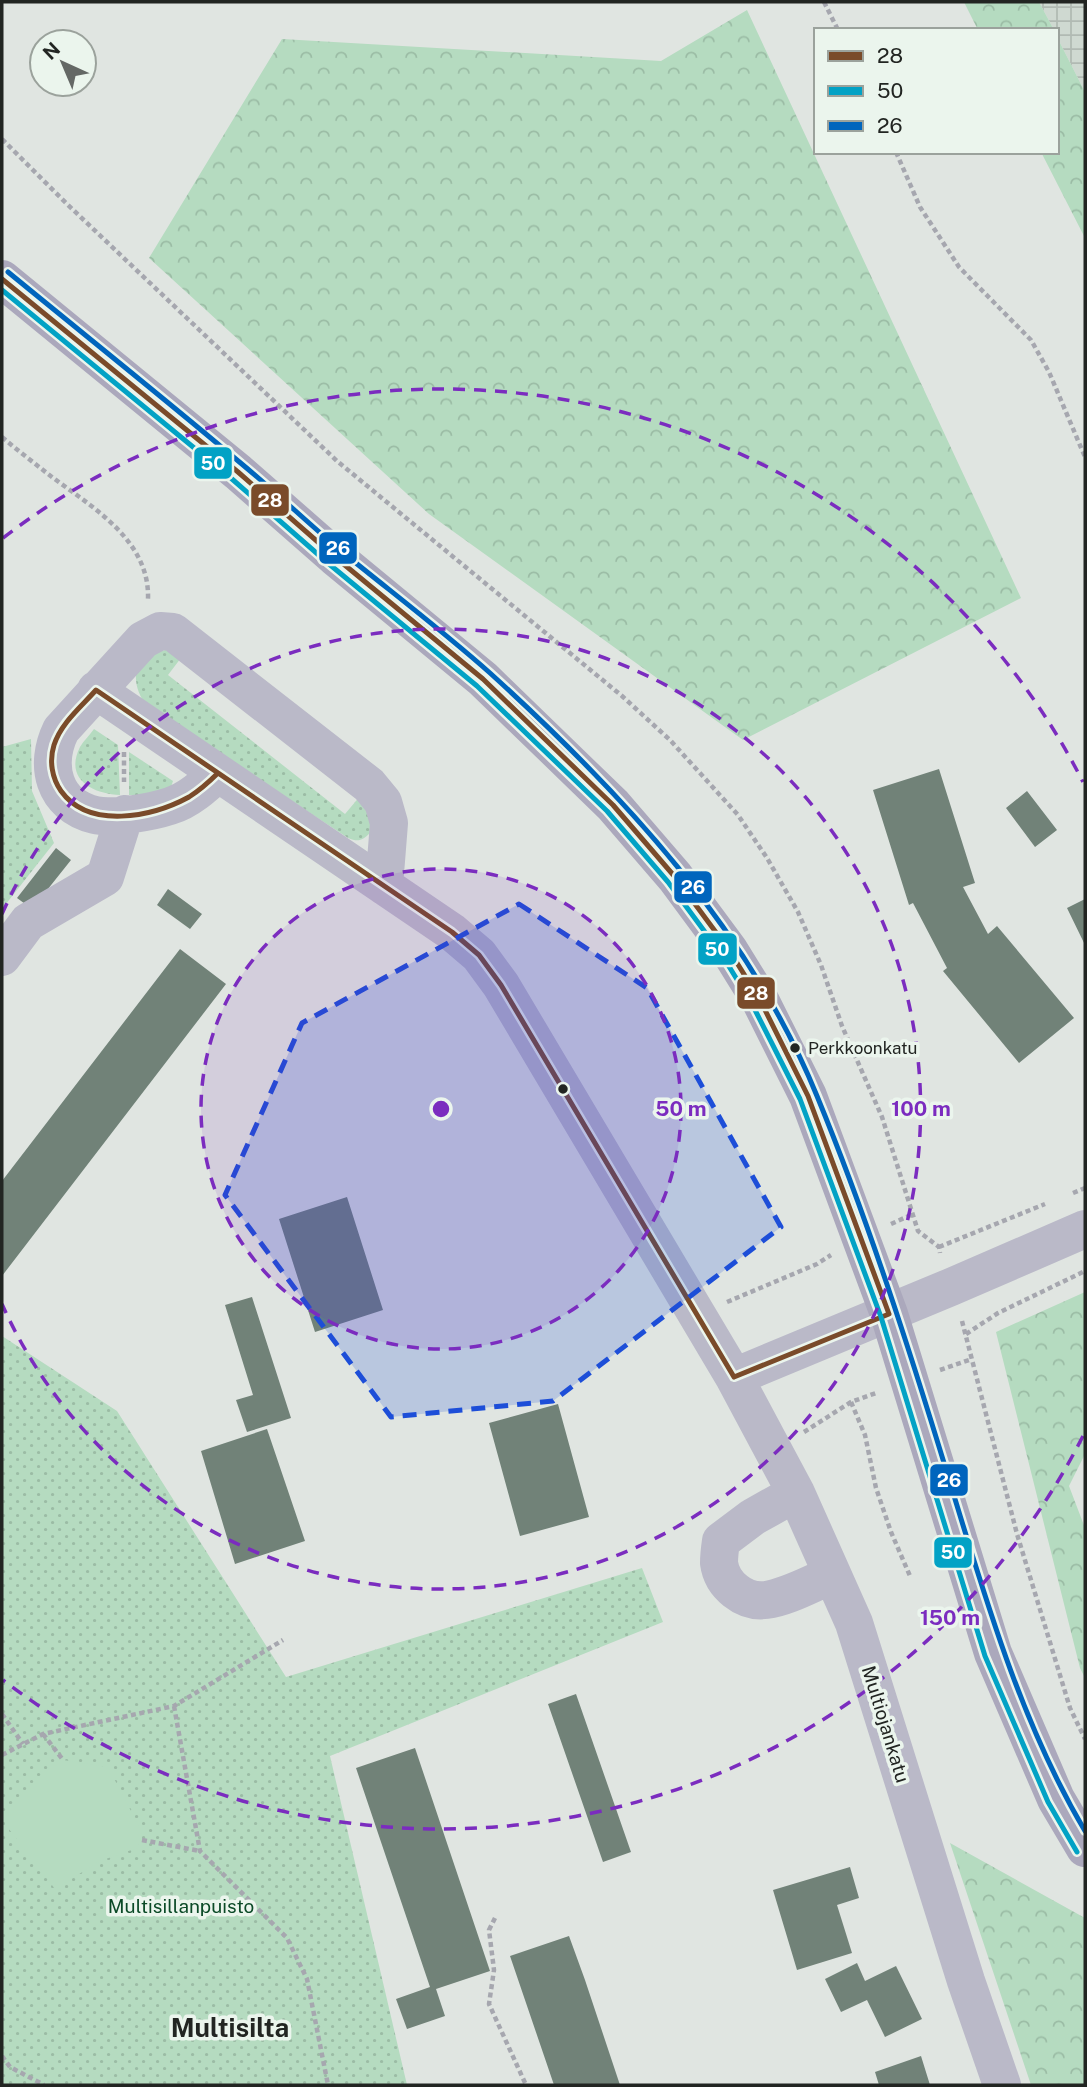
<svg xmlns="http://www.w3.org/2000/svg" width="1087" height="2087" font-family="'Public Sans',sans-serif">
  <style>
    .industrial { fill: url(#industrial-grid) }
    .grass { fill: url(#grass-dots) }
    .forest { fill: url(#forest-crowns) }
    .garden { fill: #b5dbc0 }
    .building { fill: #718278 }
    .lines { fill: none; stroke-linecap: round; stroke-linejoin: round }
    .path { stroke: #a6a7af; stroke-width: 4.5; stroke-dasharray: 5 3.5; stroke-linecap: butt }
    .minor { stroke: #bab9c8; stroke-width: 38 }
    .major { stroke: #aba8bc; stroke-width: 38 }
    .bus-1-casing { stroke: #ebf5ed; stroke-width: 10 }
    .bus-2-casing { stroke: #ebf5ed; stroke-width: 10 }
    .bus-3-casing { stroke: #ebf5ed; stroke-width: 10 }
    .bus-1 { stroke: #7a4b2a; stroke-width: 5 }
    .bus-2 { stroke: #02a2c5; stroke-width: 5 }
    .bus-3 { stroke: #0065bd; stroke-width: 5 }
    .marked { fill: #1d4ed8; fill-opacity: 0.2; stroke: #1d4ed8; stroke-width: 5; stroke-dasharray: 14 9; stroke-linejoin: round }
    .ring { fill: none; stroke: #7b2cbf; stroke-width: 3.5; stroke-dasharray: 12 9 }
    .bus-dot { fill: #222522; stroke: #ebf5ed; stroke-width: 2.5 }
    .labels { text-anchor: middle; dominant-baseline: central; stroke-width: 7; stroke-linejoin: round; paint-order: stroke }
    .bus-label { font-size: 17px; fill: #222522; stroke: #ebf5ed; text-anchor: start }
    .street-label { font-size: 19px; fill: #222522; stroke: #ebf5ed }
    .park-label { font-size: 19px; fill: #0b4a27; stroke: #ebf5ed }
    .district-label { font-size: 26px; font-weight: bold; fill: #222522; stroke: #ebf5ed }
    .centre { fill: #7b2cbf; stroke: #ebf5ed; stroke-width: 3.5 }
    .ring-label { font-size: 21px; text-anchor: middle; font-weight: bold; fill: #7b2cbf; stroke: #ebf5ed; stroke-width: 7; stroke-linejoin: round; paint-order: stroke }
    .line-badge { stroke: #ebf5ed; stroke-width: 2.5 }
    .badge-label { font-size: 19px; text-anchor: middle; font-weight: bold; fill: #fff }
  </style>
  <defs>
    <pattern id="industrial-grid" width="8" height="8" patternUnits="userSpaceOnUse" patternTransform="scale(1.75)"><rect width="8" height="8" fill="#cfd9d1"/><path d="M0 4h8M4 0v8" fill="none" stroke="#b1bab3"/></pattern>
    <pattern id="grass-dots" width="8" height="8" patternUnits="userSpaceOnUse" patternTransform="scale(1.75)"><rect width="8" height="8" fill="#b5dbc0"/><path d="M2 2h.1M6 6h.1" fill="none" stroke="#9bbca5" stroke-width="1.8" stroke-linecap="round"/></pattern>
    <pattern id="forest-crowns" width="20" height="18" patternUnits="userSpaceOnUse" patternTransform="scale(1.75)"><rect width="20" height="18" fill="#b5dbc0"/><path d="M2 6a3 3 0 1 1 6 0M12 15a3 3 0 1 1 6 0" fill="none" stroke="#9bbca5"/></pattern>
  </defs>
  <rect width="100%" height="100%" fill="#e0e5e1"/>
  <path class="industrial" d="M1039,2h46v90l-28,-55v-7h-3z"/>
  <path class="grass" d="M169,649l15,5 -16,21 177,139 16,-19 9,12v26c-8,8 -12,9 -22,5l-202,-133c-10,-13 -17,-37 1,-48 6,-4 15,-6 22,-8z
    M94,729l24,16 2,50c-28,-1 -56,-16 -40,-48 4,-7 10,-12 14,-18z
    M31,739l1,52 22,52 -52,66v-162z
    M129,752l44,29 -2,6 -17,8h-25z
    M2,1336l115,75 169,266 356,-109 21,54 -333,134 77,329h-405z"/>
  <path class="forest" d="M964,2h75l15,28h-76z
    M747,10l274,588 -278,142 -314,-226 -280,-256 133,-219 379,22z
    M1057,37l28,55v146l-44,-86h16z
    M1085,1292v162l-16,32 16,42v150l-5,-10 -84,-336z
    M950,1843l135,75v167h-54z"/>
  <path class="garden" d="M63,1760l45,7 33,63 1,10 -5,8 -37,13 -45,28 -50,-65 7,-19z"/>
  <path class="building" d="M939,769l36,114 -12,4 25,47 9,-8 77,92 -55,45 -76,-92 4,-3 -34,-65 -4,2 -36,-115z
    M1027,791l30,39 -22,17 -29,-39z
    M56,848l15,12 -39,49 -15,-11z
    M168,889l34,25 -12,15 -33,-24z
    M1085,899v46l-18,-37z
    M180,949l46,35 -224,292v-95z
    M347,1197l36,113 -68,22 -36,-113z
    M252,1297l39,121 -44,14 -11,-32 17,-5 -28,-90z
    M558,1404l31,113 -69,19 -31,-113z
    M267,1429l38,112 -70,23 -34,-113z
    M576,1694l55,158 -28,10 -55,-158z
    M415,1748l75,223 -54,18 9,27 -38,13 -11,-30 34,-12 -74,-219z
    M850,1867l9,31 -22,7 15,48 -55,17 -24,-80z
    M569,1936l16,44 35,105h-66l-44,-129z
    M857,1963l8,18 31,-15 26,53 -37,18 -18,-37 -26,12 -16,-33z
    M921,2056l9,29h-51l-4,-13z"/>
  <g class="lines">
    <path class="path" d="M824,2l14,28
      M2,139l65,65 270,257 285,235 48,44 68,75 29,43 31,54 23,53 21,61 40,91 36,114 21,16 1,6
      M896,152l24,55 39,60 72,73 18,32 36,85
      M2,437c15,13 31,25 46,37 42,32 102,65 100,125
      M124,752v30
      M1073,1193l12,-5
      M891,1224l22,-10
      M939,1247l106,-43
      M727,1302l90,-38 14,-9
      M962,1321l55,213 53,174 15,31
      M966,1334l32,-21 87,-42
      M940,1370l32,-11
      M851,1402l14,33 11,53 15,44 19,44
      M804,1432l47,-30 25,-9
      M174,1706l26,145 87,87 20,41 21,106
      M2,1714l21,30
      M43,1734l20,26
      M2,1755l41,-21 131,-28 109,-66
      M142,1840l58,11
      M495,1918l-6,12 5,40 -5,34 37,81
      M2,2056l8,11 34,18"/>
    <path class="minor" d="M96,690l356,242 27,23 22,30 233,392 62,116 58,130 112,358 36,104
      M218,773c-14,13 -29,27 -48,33 -18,6 -58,13 -75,9 -42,-10 -51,-50 -34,-85l82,-90 17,-9 13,1 196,153 14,17 6,21 -5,63
      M2,957l26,-35 77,-45 20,-63
      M734,1377l217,-90 134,-58
      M796,1493l-43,24 -32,24c-1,7 -2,15 -2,22 3,22 25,40 47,37 22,-3 46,-17 66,-25"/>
    <path class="major" d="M2,279l236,193 97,85 148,122 130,126 62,72 54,73 31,50 48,96 81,218 104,339 63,146 29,49"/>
    <g class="bus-1-casing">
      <path id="bus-1" d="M2,279l236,193 97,85 148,122 130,126 62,72 54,73 31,50 48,96 81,218
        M218,773c-9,9 -18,17 -29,24 -37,20 -100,33 -128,-6 -9,-13 -12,-30 -7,-46 7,-22 27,-38 42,-55l356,242 27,23 22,30 233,392
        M734,1377l155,-63"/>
    </g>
    <g class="bus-2-casing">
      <path id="bus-2" d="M2,290l230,189 97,85 148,122 130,125 61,71 54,73 30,49 48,95 81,218 104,339 63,146 29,50"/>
    </g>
    <g class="bus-3-casing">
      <path id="bus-3" d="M8,272c78,64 157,127 235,193 35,29 68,61 103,90 48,39 98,77 144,118 132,120 259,256 327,423 51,124 92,252 131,380 37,121 72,245 137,355"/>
    </g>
    <use href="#bus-1" class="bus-1"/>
    <use href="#bus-2" class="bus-2"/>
    <use href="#bus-3" class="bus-3"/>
  </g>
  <path class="marked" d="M519,904l128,84 134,239 -228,174 -162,16 -166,-222 77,-172z"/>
  <circle cx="441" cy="1109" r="240" fill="#7b2cbf" fill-opacity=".12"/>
  <g class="ring">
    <circle cx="441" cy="1109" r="240"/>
    <path d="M2 914A480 480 0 1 1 2 1304"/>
    <path d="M1083 1436A720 720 0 0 1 3 1680M3 538A720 720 0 0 1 1083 782"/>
  </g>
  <g class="bus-dot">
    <circle cx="795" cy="1048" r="6"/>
    <circle cx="563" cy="1089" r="6"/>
  </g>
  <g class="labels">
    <g class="bus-label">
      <text x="808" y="1048">Perkkoonkatu</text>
    </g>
    <g class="street-label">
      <text transform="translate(886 1724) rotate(73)">Multiojankatu</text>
    </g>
    <g class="park-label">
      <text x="181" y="1906">Multisillanpuisto</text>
    </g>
    <g class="district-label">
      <text x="230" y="2027">Multisilta</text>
    </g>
  </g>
  <circle cx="441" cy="1109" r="10" class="centre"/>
  <g class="ring-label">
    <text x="681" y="1116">50 m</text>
    <text x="921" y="1116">100 m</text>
    <text x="950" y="1625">150 m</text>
  </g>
  <g class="line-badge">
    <rect x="193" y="446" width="40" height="34" rx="7" fill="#02a2c5"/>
    <rect x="250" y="483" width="40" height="34" rx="7" fill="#7a4b2a"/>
    <rect x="318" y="531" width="40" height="34" rx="7" fill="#0065bd"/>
    <rect x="673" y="870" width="40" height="34" rx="7" fill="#0065bd"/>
    <rect x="697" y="932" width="41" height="34" rx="7" fill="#02a2c5"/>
    <rect x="736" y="976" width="40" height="34" rx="7" fill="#7a4b2a"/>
    <rect x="929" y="1463" width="40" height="34" rx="7" fill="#0065bd"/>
    <rect x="933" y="1536" width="40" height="33" rx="7" fill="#02a2c5"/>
  </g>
  <g class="badge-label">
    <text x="213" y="470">50</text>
    <text x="270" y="507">28</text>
    <text x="338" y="555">26</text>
    <text x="693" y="894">26</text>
    <text x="717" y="956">50</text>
    <text x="756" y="1000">28</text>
    <text x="949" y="1487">26</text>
    <text x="953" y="1559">50</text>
  </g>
  <rect width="1087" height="2087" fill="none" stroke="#222522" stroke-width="7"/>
  <rect x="814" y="28" width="245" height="126" fill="#ebf5ed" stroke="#9ba29c" stroke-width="2"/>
  <rect x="828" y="51" width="35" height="10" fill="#7a4b2a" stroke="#9ba29c" stroke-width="2"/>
  <text x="877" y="63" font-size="21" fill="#222522">28</text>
  <rect x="828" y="86" width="35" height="10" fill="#02a2c5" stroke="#9ba29c" stroke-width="2"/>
  <text x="877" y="98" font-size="21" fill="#222522">50</text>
  <rect x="828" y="121" width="35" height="10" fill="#0065bd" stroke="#9ba29c" stroke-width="2"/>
  <text x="877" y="133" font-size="21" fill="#222522">26</text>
  <g transform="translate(63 63) rotate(316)"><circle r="33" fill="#ebf5ed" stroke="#9ba29c" stroke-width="2"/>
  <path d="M0-5L12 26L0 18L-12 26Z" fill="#646865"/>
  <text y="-10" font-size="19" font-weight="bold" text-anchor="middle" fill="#222522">N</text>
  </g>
</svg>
